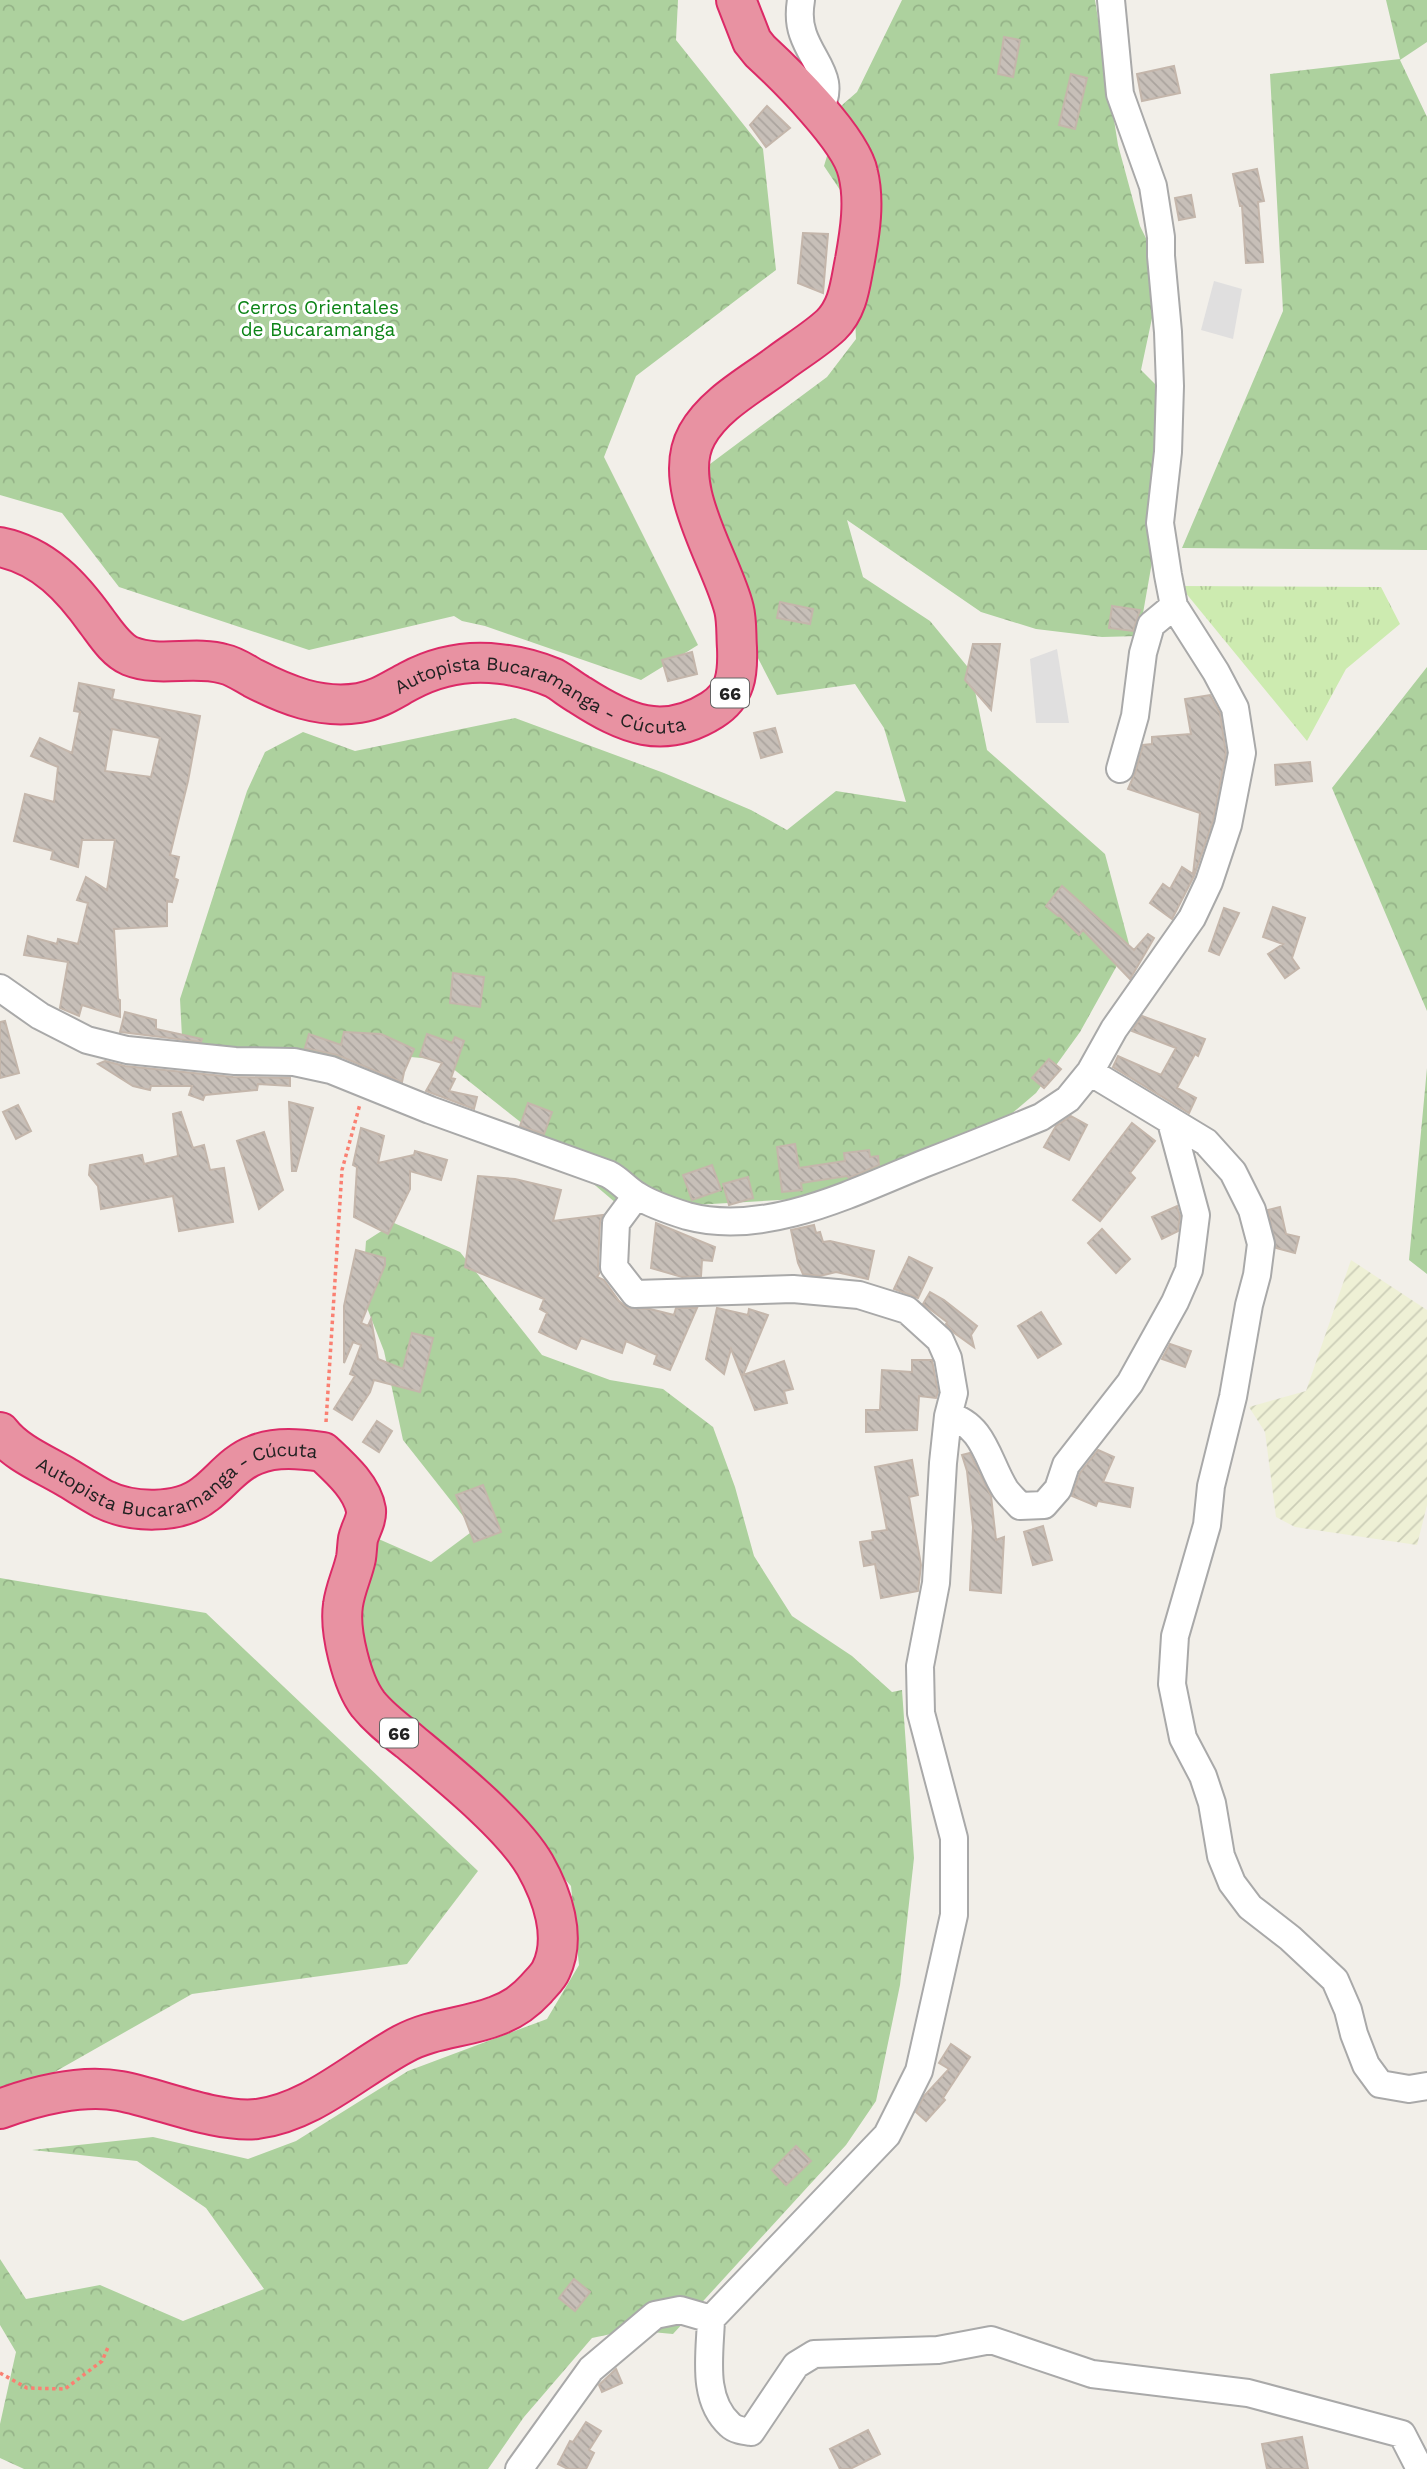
<svg xmlns="http://www.w3.org/2000/svg" width="1427" height="2469" font-family="'Work Sans',sans-serif">
  <style>
    .residential { fill: #e0dfdf }
    .farmland { fill: url(#farmland-furrows) }
    .grass { fill: url(#grass-tufts) }
    .forest { fill: url(#forest-crowns) }
    .building { fill: url(#building-back-hatch); stroke: #c4b6ab; stroke-width: 2; fill-rule: evenodd }
    .lines { fill: none; stroke-linecap: round; stroke-linejoin: round }
    .minor-casing { stroke: #a9a9a9; stroke-width: 30 }
    .highway-casing { stroke: #dc2a67; stroke-width: 42 }
    .path { stroke: #fa8072; stroke-width: 3.5; stroke-dasharray: 3.5 3.5; stroke-linecap: butt }
    .minor { stroke: #fff; stroke-width: 26 }
    .highway { stroke: #e892a2; stroke-width: 38 }
    .labels { text-anchor: middle; dominant-baseline: central; stroke-width: 6; stroke-linejoin: round; paint-order: stroke }
    .shield { fill: #fff; stroke: #646464; stroke-width: 2 }
    .shield-label { font-size: 18px; font-weight: bold; fill: #222 }
    .park-label { font-size: 19px; fill: #0c8416; stroke: #fff }
    .street-label { font-size: 19px; fill: #222; stroke: #fff }
  </style>
  <defs>
    <pattern id="farmland-furrows" width="10" height="10" patternUnits="userSpaceOnUse" patternTransform="scale(1.75)"><rect width="10" height="10" fill="#eef0d5"/><path d="M-1 1l2-2M0 10L10 0M9 11l2-2" fill="none" stroke="#ccceb7"/></pattern>
    <pattern id="grass-tufts" width="24" height="20" patternUnits="userSpaceOnUse" patternTransform="scale(1.75)"><rect width="24" height="20" fill="#cdebb0"/><path d="M3 7l-1-3M5 7V3M7 7l1-3M15 17l-1-3M17 17v-4M19 17l1-3" fill="none" stroke="#b0c997"/></pattern>
    <pattern id="forest-crowns" width="20" height="18" patternUnits="userSpaceOnUse" patternTransform="scale(1.75)"><rect width="20" height="18" fill="#add19e"/><path d="M2 6a3 3 0 1 1 6 0M12 15a3 3 0 1 1 6 0" fill="none" stroke="#95b388"/></pattern>
    <pattern id="building-back-hatch" width="6" height="6" patternUnits="userSpaceOnUse" patternTransform="scale(1.75)"><rect width="6" height="6" fill="#c7bfb8"/><path d="M-1 5l2 2M0 0l6 6M5-1l2 2" fill="none" stroke="#aba49e"/></pattern>
  </defs>
  <rect width="100%" height="100%" fill="#f2efe9"/>
  <path class="residential" d="M1214,281l28,8 -9,50 -32,-9z
    M1057,649l12,74h-33l-6,-64z"/>
  <path class="farmland" d="M1351,1260l76,50v195l-10,40 -122,-18 -19,-10 -11,-85 -16,-25 57,-16z"/>
  <path class="grass" d="M1180,586l201,1 19,37 -54,45 -39,72z"/>
  <path class="forest" d="M0,0h678l-2,40 87,109 13,121 -140,106 -32,81 94,188 -57,35 -156,-54 -23,-5 -8,-5 -145,34 -190,-63 -57,-74 -62,-18z
    M902,0h193l23,145 22,81 22,45 -21,99 32,32 -2,52 -32,182 -37,1 -66,-8 -55,-17 -134,-92 16,57 67,44 41,50 16,79 118,104 24,90 -49,88 -44,61 -72,61 -149,44 -192,11 -100,-85 -81,-64 -52,-5 -82,5 -125,-4 -3,-57 67,-208 18,-39 38,-20 52,19 160,-33 149,55 87,37 36,20 49,-39 70,11 -22,-74 -29,-44 -78,11 -75,-145 4,-83 121,-90 29,-38 -6,-134 -26,-39 6,-20 -5,-26 32,-28z
    M1386,0h41v42l-27,18 27,57v433l-245,-2 101,-237 -13,-237 130,-15z
    M1427,667v344l-95,-223z
    M1427,1068v206l-18,-14z
    M394,1223l66,29 82,103 68,25 53,9 50,38 22,60 19,69 38,60 60,40 40,36 10,-2 12,168 -14,127 -24,116 -30,44 -173,189 -43,-4 -38,8 -68,79 -36,52h-464l-24,-11v-34l16,-72 -16,-27v-66l26,40 74,-14 83,36 81,-32 -58,-81 -69,-47 -105,-11 121,-13 95,22 48,-18 112,-70 139,-52 32,-54 -8,-79 -26,-29 -173,-153 -23,-70 25,-97 57,25 43,-32 -71,-90 -19,-89 -22,-56 4,-54z
    M0,1578l206,35 272,258 -71,93 -215,30 -192,109z"/>
  <path class="building" d="M1004,37l16,3 -7,37 -15,-3z
    M1174,66l6,27 -38,8 -5,-27z
    M1071,74l16,4 -12,51 -16,-4z
    M767,106l23,22 -24,19 -16,-22z
    M1257,169l7,32 -6,1 5,60 -17,1 -4,-57h-2l-7,-32z
    M1191,195l4,22 -16,3 -4,-22z
    M803,233l25,1 -5,59 -25,-10z
    M780,602l33,7 -3,15 -33,-6z
    M1112,606l28,4 -7,21 -24,-3z
    M973,644h27l-9,66 -26,-30z
    M692,652l5,22 -29,7 -6,-21z
    M79,683l35,7 -2,9 88,17 -12,65 -18,74 9,2 -5,21 4,2 -6,22 -5,-1v25l-53,3 4,70 2,1v17l-38,-12 -3,11 -19,-8 8,-46 -44,-7 4,-19 29,8 1,-5 20,5 10,-41 -11,-3 9,-23 21,13 8,-50h-33l-4,27 -27,-8 2,-8 -39,-10 11,-47 29,8 4,-35 -27,-11 9,-18 32,15 8,-41 -6,-1zM112,729l48,9 -9,39 -46,-6z
    M1210,695l10,18 6,40 -13,68 -19,55 -22,43 -22,-16 13,-19 7,5 12,-22 11,7 7,-61 -72,-24 7,-16 8,-28 9,-1v-7l39,-3 -6,-35z
    M775,728l7,24 -21,6 -7,-25z
    M1310,762l2,19 -36,4 -1,-20z
    M1062,886l72,64 14,-16 6,4 -24,41 -47,-49 -4,5 -20,-20 -1,1 -12,-10z
    M1273,907l32,11 -13,40 7,10 -14,10 -17,-24 15,-10 -20,-7z
    M1224,908l15,5 -20,42 -10,-4z
    M453,973l31,4 -4,30 -30,-4z
    M125,1012l31,8v9l46,10 -1,3 -81,-10z
    M1142,1016l63,23 -7,17 -3,-2 -18,34 19,10 -7,15 -76,-46 5,-11 43,19 15,-27 -44,-17z
    M5,1021l14,52 -19,5v-56z
    M344,1032l37,2 33,15 -10,23 -2,10 -65,-27 -32,-7 4,-14 32,11z
    M427,1034l25,9 3,-6 9,4 -13,37 4,1 -6,12 28,6 -3,12 -48,-18 16,-28 -22,-7z
    M1049,1059l12,10 -17,19 -12,-10z
    M105,1061l20,5 108,11 57,1v8l-32,-2 -1,6 -52,5 -2,5 -14,-5 3,-9h-41l-1,4 -17,-4 -35,-22z
    M289,1102l24,6 -17,63h-4z
    M528,1103l24,9 -8,22 -24,-8z
    M18,1105l13,26 -15,8 -13,-27z
    M181,1112l12,36 11,-3 6,25 14,-2 9,54 -54,9 -6,-35 -72,13 -3,-23 -9,-11 1,-10 52,-10 2,9 34,-8 -5,-42z
    M1071,1116l16,9 -18,35 -25,-13 12,-21z
    M1132,1123l23,18 -25,32 5,5 -35,43 -27,-21z
    M361,1128l23,8 -6,27 36,-8 1,-4 32,9 -6,20 -31,-9v18l-22,45 -34,-17 3,-50 -4,-2z
    M264,1132l19,58 -24,19 -22,-68z
    M795,1144l4,24 46,-7 -1,-8 25,-3 1,7 8,-1 1,9 -30,13 -2,-2 -46,7 1,7 -20,2 -5,-45z
    M712,1165l9,25 -29,10 -9,-25z
    M478,1176l37,3 46,11 -8,31 50,-6 -3,7 -2,44 2,6 -3,5 7,3 15,21 9,7 22,1 24,6 2,-7h21l-27,62 -16,-6 3,-9 -31,-14 -4,12 -41,-15 -5,11 -37,-17 8,-19 -7,-4 4,-10 -79,-32z
    M748,1177l5,21 -24,7 -6,-21z
    M1177,1206l3,10 -2,15 -16,8 -10,-22z
    M1280,1207l6,27 13,3 -4,16 -19,-5 -8,-38z
    M656,1223l59,24 -3,14 -10,-1 -1,16 -19,1 -31,-9z
    M814,1225l2,8 4,-1 3,10 7,-1 44,10 -6,28 -32,-7 -16,4 -17,-2 -5,-11 -7,-33z
    M1102,1229l28,30 -14,14 -28,-30z
    M356,1250l29,8v7l-24,58 7,3 3,-7 7,40 25,10 9,-36 21,5 -13,54 -46,-12 -4,12 -18,28 -18,-11 21,-33 -5,-2 11,-29 -8,-3 -9,21v-57z
    M909,1257l23,11 -14,30 -24,-9z
    M930,1292l14,8 33,26 -6,9 3,12 -21,-15 -7,-8 1,-2 -24,-18z
    M717,1308l31,7 1,-6 19,6 -25,60 41,-14 9,28 -9,2 3,12 -32,7 -24,-61 -7,25 -18,-15z
    M1041,1312l20,32 -23,14 -20,-32z
    M1170,1344l21,7 -6,16 -23,-8z
    M912,1360h20l6,32 -2,6 -17,-2 -2,34 -51,2v-22h14l2,-40 30,2z
    M377,1421l15,10 -13,21 -16,-10z
    M1098,1450l16,7 -11,25 30,6 -3,19 -32,-6 -2,5 -24,-10 8,-23z
    M970,1453l21,43 5,44 8,-3 -3,56 -31,-3 3,-63 -6,-56 -5,-16z
    M912,1460l6,35 -9,2 12,68 -3,26 -37,7 -6,-34 -11,2 -4,-24 13,-2 -1,-8 15,-2 -12,-63z
    M483,1485l18,47 -27,10 -18,-47z
    M1043,1526l9,34 -19,5 -9,-33z
    M951,2044l19,13 -27,41 2,2 -19,21 -10,-9 8,-16 25,-27 -10,-6z
    M796,2146l15,15 -25,24 -14,-15z
    M574,2279l16,13 -15,19 -16,-13z
    M616,2369l6,14 -20,9 -3,-7z
    M586,2422l15,9 -12,19 5,3 -8,16h-18l-10,-5 12,-23 3,1z
    M868,2430l12,24 -30,15h-10l-10,-20z
    M1302,2437l6,32h-41l-5,-25z"/>
  <g class="lines">
    <g class="minor-casing">
      <path id="minor" d="M801,0c-2,12 -2,23 2,34 10,30 35,45 15,79
        M1120,769l15,-53 8,-63 8,-28 23,-19
        M0,988l40,28 47,24 40,10 108,11 59,1 37,8 99,40 178,64c12,6 19,16 30,22 14,9 33,15 49,20 78,21 165,-23 236,-52 39,-15 79,-31 118,-47l27,-18 22,-27 24,-43 78,-111 17,-36 19,-57 14,-72 -7,-45 -19,-36 -42,-66 -6,-31 -8,-52 8,-71 2,-66 -2,-54 -7,-76v-19l-8,-51 -33,-92 -9,-94
        M1090,1072l116,70 27,30 19,38 9,34 -4,31 -8,30 -16,92 -22,89 -4,39 -32,111 -3,48 11,54 20,38 9,27 9,53 11,27 18,24 40,31 45,42 13,30 6,24 12,31 14,19 29,5 18,-3
        M636,1196l-20,27 -2,44 21,27 158,-5 66,6 48,15 33,30 8,18 6,35 -6,23 -5,47 -7,120 -16,83 1,47 33,125v77l-35,156 -32,64 -176,184
        M948,1416c36,8 40,46 57,73 4,6 10,11 15,17l24,-1 14,-16 8,-24 64,-82 45,-81 14,-32 7,-55 -25,-93
        M519,2469l72,-100 64,-54 25,-5 31,9c-1,35 -10,80 19,106 5,5 14,6 21,7l45,-67 18,-11 124,-4 53,-10 101,34 156,19 154,41 18,35"/>
    </g>
    <g class="highway-casing">
      <g id="highway">
        <path id="s1" d="M0,547c44,9 72,40 97,75 9,12 19,28 33,34 30,12 64,-1 94,8 10,2 20,9 29,14 33,17 67,31 106,25 19,-3 33,-13 50,-22 28,-15 59,-21 91,-17 18,2 37,7 54,14 9,5 17,12 26,17 45,29 83,46 132,15 24,-15 26,-36 25,-62 -1,-13 0,-27 -3,-39 -12,-49 -65,-124 -37,-174 17,-31 55,-51 83,-72 16,-12 36,-24 51,-38 18,-18 19,-41 24,-65 5,-28 10,-59 3,-87 -7,-34 -71,-97 -98,-122l-8,-10 -16,-41"/>
        <path id="s2" d="M0,1432c16,21 44,32 66,45 12,7 24,15 37,22 28,14 76,16 102,-5 16,-12 30,-32 50,-39 21,-9 46,-6 68,-3 17,16 39,35 43,58 1,10 -6,20 -8,29 -1,6 -1,13 -2,19 -3,15 -11,31 -13,47 -4,26 9,78 25,99 12,15 27,26 41,37 37,31 103,84 126,124 17,30 32,72 16,105 -3,7 -10,13 -15,19 -12,13 -23,21 -40,27 -30,12 -64,12 -93,28 -47,25 -91,68 -146,75 -41,4 -95,-20 -137,-28 -38,-7 -85,5 -120,18"/>
      </g>
    </g>
    <path class="path" d="M326,1422l16,-252 18,-66
      M0,2373l27,15 38,1 37,-28 7,-16"/>
    <use href="#minor" class="minor"/>
    <use href="#highway" class="highway"/>
  </g>
  <g class="labels">
    <g class="shield">
      <rect x="711" y="678.5" width="38" height="29" rx="5"/>
      <rect x="380" y="1718.5" width="38" height="29" rx="5"/>
    </g>
    <g class="shield-label">
      <text x="730" y="693">66</text>
      <text x="399" y="1733">66</text>
    </g>
    <g class="park-label">
      <text x="318" y="307">Cerros Orientales<tspan x="318" dy="22">de Bucaramanga</tspan></text>
    </g>
    <g class="street-label">
      <text stroke="none"><textPath href="#s1" startOffset="606">Autopista Bucaramanga - Cúcuta</textPath></text>
      <text stroke="none"><textPath href="#s2" startOffset="203">Autopista Bucaramanga - Cúcuta</textPath></text>
    </g>
  </g>
</svg>
